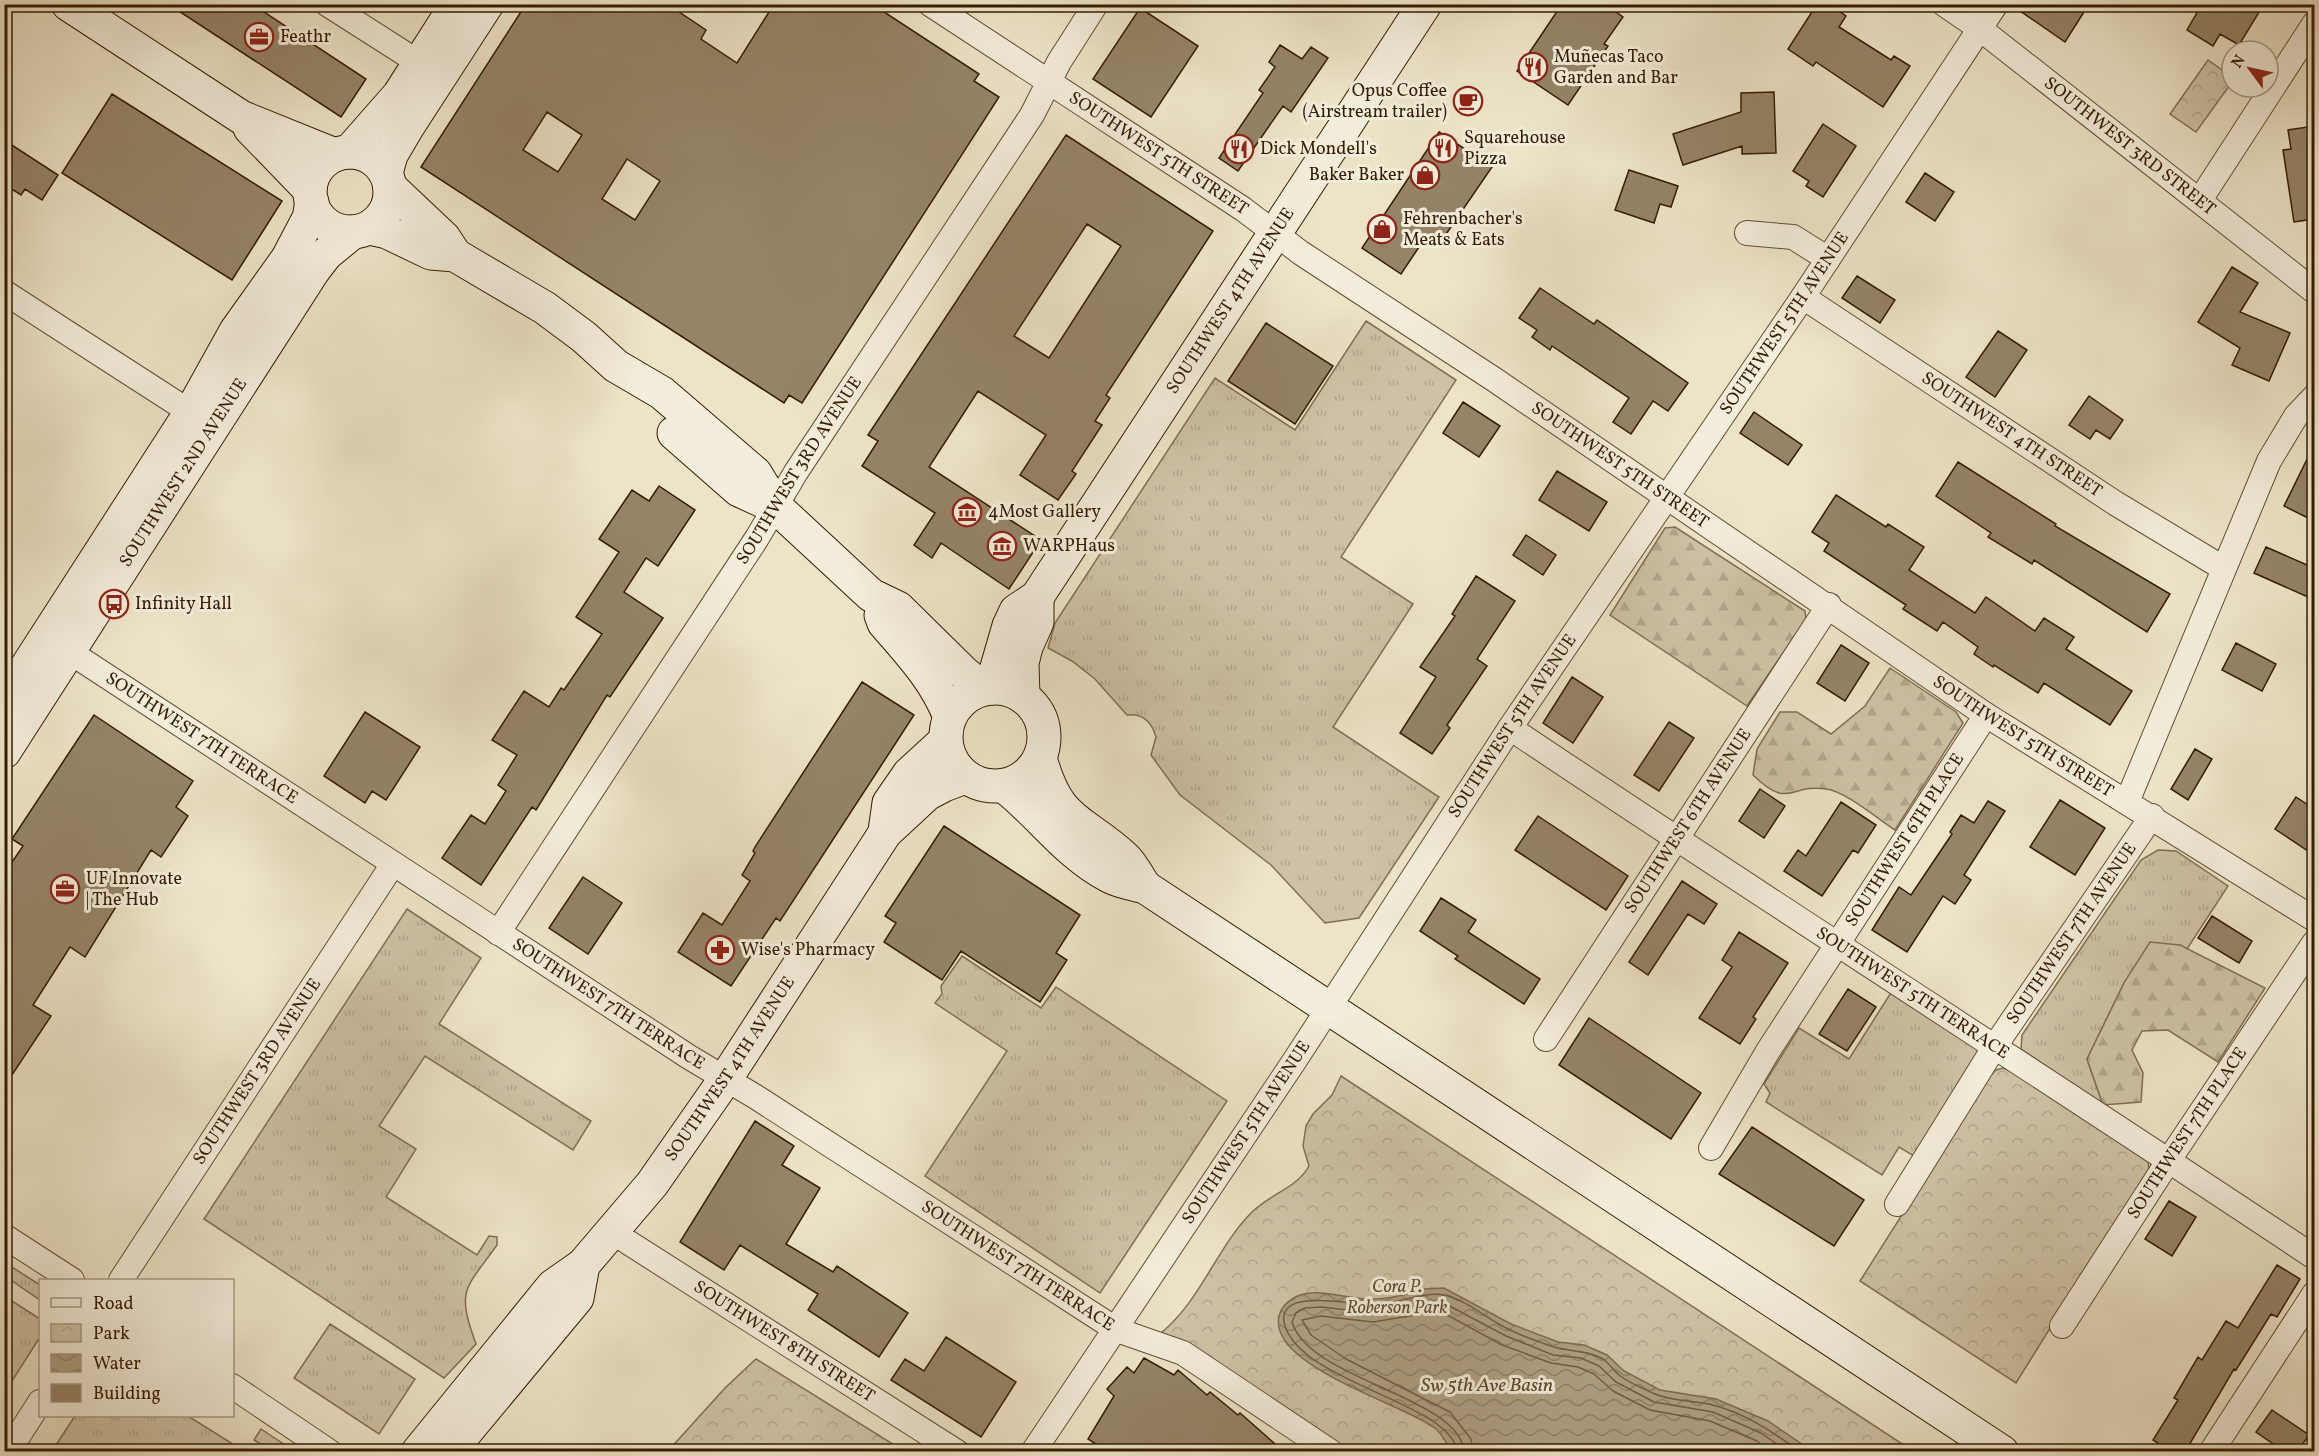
<svg xmlns="http://www.w3.org/2000/svg" width="2319" height="1456" font-family="Vollkorn,serif">
  <style>
    .grass { fill: url(#grass-tufts); stroke: #826f53; stroke-width: 1.5 }
    .forest { fill: url(#forest-firs); stroke: #826f53; stroke-width: 1.5 }
    .park { fill: url(#park-crowns); stroke: #826f53; stroke-width: 1.5 }
    .water { fill: url(#water-waves); stroke: #7e6b4f; stroke-width: 1.5 }
    .lines { fill: none; stroke-linecap: round; stroke-linejoin: round }
    .shore { stroke: #725e42; stroke-width: 1.5 }
    .building { fill: #958468; stroke: #351c00; stroke-width: 1.5; fill-rule: evenodd }
    .street-casing { stroke: #634e32; stroke-width: 26 }
    .secondary-casing { stroke: #351c00; stroke-width: 35 }
    .street { stroke: #f3eddb; stroke-width: 24 }
    .secondary { stroke: #f3eddb; stroke-width: 33 }
    .labels { text-anchor: middle; dominant-baseline: central; stroke-width: 6; stroke-linejoin: round; paint-order: stroke }
    .poi-label { font-size: 18px; fill: #351c00; stroke: #f3eddb; text-anchor: start }
    .street-label { font-size: 18px; fill: #351c00; stroke: #f3eddb }
    .park-label { font-size: 18px; font-style: italic; fill: #634e32; stroke: #f3eddb }
    .water-label { font-size: 20px; font-style: italic; fill: #5f4a2e; stroke: #f3eddb }
  </style>
  <defs>
    <pattern id="grass-tufts" width="24" height="20" patternUnits="userSpaceOnUse" patternTransform="scale(1.5)"><rect width="24" height="20" fill="#cec2a6"/><path d="M3 7l-1-3M5 7V3M7 7l1-3M15 17l-1-3M17 17v-4M19 17l1-3" fill="none" stroke="#b2a68d"/></pattern>
    <pattern id="forest-firs" width="22" height="20" patternUnits="userSpaceOnUse" patternTransform="scale(1.5)"><rect width="22" height="20" fill="#cec2a6"/><path d="M5 1l3.5 6h-7zM16 11l3.5 6h-7z" fill="#b2a68d"/></pattern>
    <pattern id="park-crowns" width="20" height="18" patternUnits="userSpaceOnUse" patternTransform="scale(1.5)"><rect width="20" height="18" fill="#cec2a6"/><path d="M2 6a3 3 0 1 1 6 0M12 15a3 3 0 1 1 6 0" fill="none" stroke="#b2a68d"/></pattern>
    <pattern id="water-waves" width="16" height="10" patternUnits="userSpaceOnUse" patternTransform="scale(1.5)"><rect width="16" height="10" fill="#aea084"/><path d="M0 5q4-4 8 0t8 0" fill="none" stroke="#8e826a"/></pattern>
  </defs>
  <rect width="100%" height="100%" fill="#ede4c8"/>
  <filter id="stains"><feTurbulence type="fractalNoise" baseFrequency=".00333" numOctaves="4"/><feColorMatrix values="0 0 0 0 .2 0 0 0 0 .09 0 0 0 0 .02 0 0 0 .5 -.17"/></filter>
  <radialGradient id="worn" r=".72"><stop offset=".6" stop-color="#630" stop-opacity="0"/><stop offset="1" stop-color="#630" stop-opacity=".3"/></radialGradient>
  <path class="grass" d="M1366,321l90,59 -115,177 72,47 -80,123 106,70 -80,121 -34,5 -54,-58 -91,-70 -29,-40 5,-18c-4,-14 -13,-24 -29,-22l-32,-36 -23,-18 -24,-13 7,-25 160,-245 80,52z
    M2158,850l18,1 52,35 -41,63 -7,-4 -55,36 -38,78 16,46 -82,-56 1,-14 119,-175z
    M407,909l74,49 -42,66 152,97 -18,29 -148,-94 -46,70 37,23 -30,48 91,58 12,-19 8,1v8c-32,45 -41,44 -21,99l-32,34 -240,-159z
    M962,956l79,52 15,-21 171,114 -127,192 -175,-117 82,-125 -72,-48 7,-9 -1,-8z
    M1892,991l91,57 -69,108 -15,-9 -17,28 -116,-73 4,-9 -6,-9 35,-56 50,31z
    M4,1262l36,23v15l-35,-24z
    M4,1296l36,23v18l-35,55z
    M330,1324l85,55 -36,55 -85,-56z
    M75,1416h113l56,35h-192z
    M261,1429l33,22h-22l-18,-11z"/>
  <path class="forest" d="M1675,527l130,84 1,8 -59,87 -137,-91 55,-87z
    M1890,668l66,44 7,11 -68,107c-17,-11 -50,-39 -69,-41 -37,-6 -36,22 -73,-14l4,-26 23,-37h17l34,22 34,-28z
    M2150,942l30,3 85,43 -47,74 -50,-32 -26,1 -10,19 11,23 -2,29 -38,3 -16,-46 38,-78z"/>
  <path class="park" d="M2208,60l24,17v5l-36,50 -26,-18z
    M2003,1068l9,3 136,90 1,8 -133,214 -156,-102 130,-205 6,-6z
    M1341,1076l572,375h-563l-166,-106 -27,-9c43,-32 58,-87 95,-124 18,-18 45,-24 57,-46l-6,-20 3,-20 7,-12 19,-19z
    M756,1359l148,92h-236l57,-63z"/>
  <path class="water" d="M1425,1289l19,-1 67,36 47,18 26,3 23,10 17,16 36,19 56,9 52,22 44,30h-360c-5,-6 -9,-16 -16,-22 -26,-23 -175,-64 -156,-116 3,-8 11,-15 20,-18 22,-7 49,5 72,4 19,0 36,-5 53,-10z"/>
  <g class="lines">
    <path class="shore" d="M1457,1452c-5,-49 -153,-68 -172,-126 -13,-42 75,-19 92,-21 19,-2 51,-14 67,-10 23,5 43,24 64,34 14,7 31,13 46,18 17,5 33,3 49,12 6,4 10,11 16,16 10,8 25,14 36,19 18,8 40,6 58,11 32,8 61,28 88,47
      M1464,1452c-3,-55 -155,-72 -172,-130l4,-9 9,-5 17,-1 49,6 29,-3 27,-8h15l64,34 47,19 28,3 18,8 17,16 38,20 59,10 48,21 27,19
      M1473,1452l-2,-13 -21,-27 -104,-53 -35,-24 -9,-15 19,-4 52,6 67,-11 62,34 49,18 27,4 16,7 19,17 37,19 60,11 47,20 15,11"/>
  </g>
  <path class="building" d="M168,4h84l114,75 -25,38z
    M526,4h141l39,26 -5,9 36,24 37,-59h98l107,70 -5,7 25,16 -197,306 -13,-8 -5,8 -363,-236zM547,112l35,23 -24,37 -35,-22zM627,159l33,22 -25,39 -33,-21z
    M1562,4h43l18,13 -19,27 4,2 -40,59 -51,-34z
    M1817,4h12l17,12 -7,11 52,33 3,-4 16,10 -27,41 -67,-45 -3,4 -25,-17z
    M2010,4h79l-24,38z
    M2202,4h62l-25,41 -19,-11 -7,12 -26,-16z
    M1140,8l58,38 -47,71 -58,-38z
    M1280,45l22,14 9,-12 17,11 -37,54 -8,-6 -45,65 -19,-13 44,-65 -4,-3 16,-23 -6,-5z
    M1774,92l2,61 -34,1v-8l-59,19 -10,-31 68,-22v-19z
    M112,94l170,107 -50,79 -170,-107z
    M1823,124l33,22 -33,51 -17,-11 3,-5 -16,-10z
    M2314,126v93l-20,3 -11,-72 8,-1 -3,-19z
    M1439,132l53,35 -52,76 -13,-8 -26,39 -39,-26z
    M1066,135l147,96 -107,164 4,3 -15,23 7,4 -30,46 4,3 -18,26 -38,-25 26,-40 -68,-44 -49,76 112,73 -32,49 -68,-46 -9,15 -18,-13 21,-32 -73,-47 16,-25 -10,-6zM1087,224l34,22 -72,112 -35,-22z
    M4,140l54,35 -16,25 -17,-11 -4,6 -17,-11z
    M1629,170l49,16 -7,21 -11,-3 -6,19 -39,-13z
    M1925,173l29,19 -19,29 -29,-19z
    M2232,267l26,16 -18,29 50,21 -21,48 -37,-16 8,-17 -42,-26z
    M1857,276l38,24 -15,23 -38,-25z
    M1540,288l54,36 3,-4 91,63 -20,28 -15,-10 -22,33 -18,-12 16,-24 -77,-52 -2,4 -18,-13 5,-7 -18,-12z
    M1266,323l67,43 -38,58 -67,-43z
    M1998,331l29,19 -32,47 -29,-20z
    M2089,396l34,24 -13,19 -14,-9 -6,9 -21,-14z
    M1463,402l37,24 -21,31 -36,-24z
    M1754,412l48,33 -14,20 -48,-32z
    M2314,445v76l-30,-15z
    M1958,462l98,62 -1,2 115,68 -23,38 -113,-72 -2,4 -44,-27 3,-4 -55,-37z
    M1557,471l50,31 -18,29 -50,-31z
    M659,486l36,24 -37,56 -12,-8 -22,34 39,26 -53,79 -3,-2 -71,115 -4,-3 -51,78 -39,-27 29,-43 14,9 21,-33 -8,-6 19,-30 -25,-15 32,-49 25,16 12,-19 3,2 38,-56 -26,-17 43,-65 -20,-13 33,-49 17,11z
    M1836,495l50,32 2,-3 36,23 -15,23 66,43 11,-16 49,34 9,-13 30,19 -8,12 66,42 -22,34 -66,-42 -6,10 -44,-28 -1,2 -19,-13 4,-7 -35,-25 -6,9 -34,-22 3,-4 -82,-54 5,-8 -17,-11z
    M1526,535l30,20 -13,20 -30,-20z
    M2266,547l48,21v13l-6,16 -54,-24z
    M1476,576l39,25 -38,58 10,7 -40,59 3,3 -18,26 -32,-21 36,-56 -16,-10 35,-51 -3,-2z
    M2236,643l40,21 -14,27 -40,-21z
    M1841,645l28,18 -24,38 -28,-18z
    M1572,677l31,20 -30,46 -30,-20z
    M862,682l52,33 -134,206 -4,-3 -45,68 -53,-34 25,-39 19,12 28,-44 -8,-6 13,-22 -2,-2 2,-4z
    M365,712l55,35 -34,53 -14,-9 -7,12 -41,-27z
    M94,715l99,66 -17,26 12,9 -27,41 -10,-7 -66,107 -15,-10 -37,58 18,11 -47,71v-213l19,-28 -11,-7z
    M1669,722l25,16 -35,53 -25,-16z
    M2195,749l17,10 -24,41 -17,-11z
    M1760,789l25,17 -21,32 -25,-17z
    M2296,797l18,12v46l-39,-26z
    M2060,800l45,28 -30,47 -45,-28z
    M1988,801l17,10 -41,64 7,5 -16,24 -12,-8 -36,56 -35,-22 27,-43 12,8 41,-61 -2,-2 11,-17 13,8z
    M1841,802l35,23 -18,28 -5,-3 -31,46 -38,-25 14,-21 8,6z
    M1538,816l90,60 -22,34 -91,-60z
    M944,826l136,89 -24,38 11,7 -27,42 -79,-51 -19,29 -58,-38 12,-19 -11,-7z
    M583,877l39,26 -34,51 -39,-26z
    M1682,881l35,23 -13,20 -16,-10 -40,61 -19,-13z
    M1441,898l35,22 -8,12 72,47 -16,25 -69,-45 3,-3 -38,-25z
    M2212,916l40,25 -13,22 -41,-25z
    M1739,932l49,31 -35,54 3,2 -16,25 -41,-26 33,-51 -10,-7z
    M1848,989l28,18 -29,44 -28,-17z
    M1589,1018l112,75 -30,46 -112,-74z
    M755,1121l39,25 -12,19 38,23 -34,56 47,28 4,-6 71,47 -29,44 -71,-47 10,-16 -78,-49 -16,25 -44,-28z
    M1752,1127l112,73 -30,46 -115,-72z
    M2169,1201l27,16 -24,39 -27,-17z
    M2277,1265l23,14 -23,38 -6,-3 -35,56 -2,-1 -49,83h-13l-19,-12 25,-40 -4,-2 24,-41 4,3 24,-39 12,7z
    M946,1337l70,45 -35,55 -90,-57 14,-21 19,12z
    M1144,1358l30,17 4,-5 29,25 3,-3 28,23 2,-2 44,39h-78l-13,-8 -5,8h-80l-20,-13 26,-43 -7,-7 20,-22 7,6z
    M2272,1410l37,25 -12,17h-12l-29,-20z"/>
  <g class="lines">
    <g class="street-casing">
      <g id="street">
        <path d="M327,4l105,67"/>
        <path id="s1" d="M930,4l313,205 58,44 194,127 491,335 328,204"/>
        <path id="s2" d="M1944,4l35,24 335,263"/>
        <path d="M2200,200l114,-176"/>
        <path d="M1747,233l46,4 35,22"/>
        <path d="M4,292l200,129"/>
        <path id="s3" d="M1803,297l312,206 108,65"/>
        <path id="s4" d="M56,643l633,414 67,40 361,233 66,23 148,99"/>
        <path id="s5" d="M1510,728c267,179 537,351 804,529"/>
        <path d="M2127,802l142,-341 27,-45 18,-19"/>
        <path id="s6" d="M498,933l259,-395 39,-66 236,-357 27,-53 37,-58"/>
        <path id="s7" d="M1546,1039l283,-434"/>
        <path id="s8" d="M1711,1148l57,-97 218,-336"/>
        <path id="s9" d="M1897,1204l98,-158 157,-230"/>
        <path id="s10" d="M612,1232l345,220"/>
        <path d="M4,1236l68,44"/>
        <path id="s11" d="M121,1280l272,-416"/>
        <path id="s12" d="M2062,1326l107,-166 145,-217"/>
        <path d="M232,1386l98,66"/>
        <path d="M8,1452l32,-50"/>
        <path id="s13" d="M1033,1452l262,-392 215,-332 293,-431 193,-293"/>
        <path d="M2211,1452l103,-158"/>
      </g>
    </g>
    <g class="secondary-casing">
      <g id="secondary">
        <path d="M68,4l173,113 94,38"/>
        <path d="M250,128l60,62"/>
        <path d="M349,152l50,-57 58,-91"/>
        <circle cx="350" cy="192" r="40"/>
        <path d="M386,173l5,-18 17,-29 79,-122"/>
        <path d="M390,187l54,51 11,17"/>
        <path d="M369,228l18,4 44,21 24,2 90,53 39,29 32,29 46,27 93,80 21,34 95,88 27,13 65,64 21,17"/>
        <path d="M674,433l65,57 37,17"/>
        <path d="M881,615l3,8c26,30 51,56 66,94"/>
        <circle cx="995" cy="737" r="49"/>
        <path id="s14" d="M991,688l18,-62 7,-15 21,-14 388,-593"/>
        <path d="M1023,697l-1,-34 4,-16 11,-25v-25"/>
        <path d="M4,702l187,-290 45,-81 52,-73 21,-40 3,-16"/>
        <path id="s15" d="M4,752l309,-481 13,-17 27,-22"/>
        <path d="M1040,758c18,65 39,59 84,99 8,7 14,20 21,30"/>
        <path d="M1004,786c37,29 63,68 105,90 11,6 25,8 36,11l857,565"/>
        <path d="M885,831l4,-28 20,-29 36,-33"/>
        <path id="s16" d="M418,1452l135,-166 30,-21 69,-81 74,-106 159,-245 42,-39 17,-9 21,-8"/>
        <path d="M449,1452l128,-154 6,-33"/>
      </g>
    </g>
    <use href="#street" class="street"/>
    <use href="#secondary" class="secondary"/>
  </g>
  <defs>
    <g id="office-ring" transform="scale(1.5)"><circle r="9.5" fill="#f3eddb" stroke="#8f2418" stroke-width="1.5"/><path d="M-6-3h4V-5.5h4V-3h4V5H-6ZM-1-4.5V-3h2v-1.5ZM-6 0V1H6V0Z" fill="#8f2418"/></g>
    <g id="restaurant-ring" transform="scale(1.5)"><circle r="9.5" fill="#f3eddb" stroke="#8f2418" stroke-width="1.5"/><path d="M-5-6h1v4h1v-4h1v4h1v-4h1v5L-1.5 .5V6h-2V.5L-5-1ZM5-6V6H3V1.5H1.5Q1.5-4 5-6Z" fill="#8f2418"/></g>
    <g id="cafe-ring" transform="scale(1.5)"><circle r="9.5" fill="#f3eddb" stroke="#8f2418" stroke-width="1.5"/><path d="M-5.5-4.5H6V0H3Q3 3.5 0 3.5H-2.5Q-5.5 3.5-5.5 0ZM3-3.2v2h1.7v-2ZM-6 4.5H4V6H-6Z" fill="#8f2418"/></g>
    <g id="shop-ring" transform="scale(1.5)"><circle r="9.5" fill="#f3eddb" stroke="#8f2418" stroke-width="1.5"/><path d="M-5-2.5h2.3a2.7 3.5 0 0 1 5.4 0H5L5.5 6h-11ZM-1.5-2.5h3a1.5 2.3 0 0 0-3 0Z" fill="#8f2418"/></g>
    <g id="museum-ring" transform="scale(1.5)"><circle r="9.5" fill="#f3eddb" stroke="#8f2418" stroke-width="1.5"/><path d="M0-6L6-3V-2H-6V-3ZM-5-1h2V3h-2ZM-1-1h2V3h-2ZM3-1h2V3H3ZM-6 4H6V6H-6Z" fill="#8f2418"/></g>
    <g id="bus-ring" transform="scale(1.5)"><circle r="9.5" fill="#f3eddb" stroke="#8f2418" stroke-width="1.5"/><path d="M-5-6H5V4H4V6H2V4H-2V6H-4V4H-5ZM-3.5-4V0h7V-4ZM-3.5 1.2v1.5H-2V1.2ZM2 1.2v1.5H3.5V1.2Z" fill="#8f2418"/></g>
    <g id="pharmacy-ring" transform="scale(1.5)"><circle r="9.5" fill="#f3eddb" stroke="#8f2418" stroke-width="1.5"/><path d="M-2-6h4v4h4v4h-4v4h-4v-4h-4v-4h4Z" fill="#8f2418"/></g>
  </defs>
  <g fill-rule="evenodd">
    <use href="#office-ring" x="259" y="37"/>
    <use href="#restaurant-ring" x="1533" y="67"/>
    <use href="#cafe-ring" x="1468" y="101"/>
    <use href="#restaurant-ring" x="1443" y="148"/>
    <use href="#restaurant-ring" x="1239" y="149"/>
    <use href="#shop-ring" x="1425" y="175"/>
    <use href="#shop-ring" x="1382" y="229"/>
    <use href="#museum-ring" x="967" y="512"/>
    <use href="#museum-ring" x="1002" y="546"/>
    <use href="#bus-ring" x="114" y="604"/>
    <use href="#office-ring" x="65" y="889"/>
    <use href="#pharmacy-ring" x="720" y="950"/>
  </g>
  <g class="labels">
    <g class="poi-label">
      <text x="280" y="37">Feathr</text>
      <text x="1554" y="57">Muñecas Taco<tspan x="1554" dy="21">Garden and Bar</tspan></text>
      <text x="1447" y="91" text-anchor="end">Opus Coffee<tspan x="1447" dy="21">(Airstream trailer)</tspan></text>
      <text x="1464" y="138">Squarehouse<tspan x="1464" dy="21">Pizza</tspan></text>
      <text x="1260" y="149">Dick Mondell's</text>
      <text x="1404" y="175" text-anchor="end">Baker Baker</text>
      <text x="1403" y="219">Fehrenbacher's<tspan x="1403" dy="21">Meats &amp; Eats</tspan></text>
      <text x="988" y="512">4Most Gallery</text>
      <text x="1023" y="546">WARPHaus</text>
      <text x="135" y="604">Infinity Hall</text>
      <text x="86" y="879">UF Innovate<tspan x="86" dy="21">| The Hub</tspan></text>
      <text x="741" y="950">Wise's Pharmacy</text>
    </g>
    <g class="street-label">
      <text stroke="none"><textPath href="#s2" startOffset="234">SOUTHWEST 3RD STREET</textPath></text>
      <text stroke="none"><textPath href="#s1" startOffset="273">SOUTHWEST 5TH STREET</textPath></text>
      <text stroke="none"><textPath href="#s14" startOffset="460">SOUTHWEST 4TH AVENUE</textPath></text>
      <text stroke="none"><textPath href="#s13" startOffset="1356">SOUTHWEST 5TH AVENUE</textPath></text>
      <text stroke="none"><textPath href="#s3" startOffset="250">SOUTHWEST 4TH STREET</textPath></text>
      <text stroke="none"><textPath href="#s1" startOffset="830">SOUTHWEST 5TH STREET</textPath></text>
      <text stroke="none"><textPath href="#s6" startOffset="552">SOUTHWEST 3RD AVENUE</textPath></text>
      <text stroke="none"><textPath href="#s15" startOffset="332">SOUTHWEST 2ND AVENUE</textPath></text>
      <text stroke="none"><textPath href="#s13" startOffset="870">SOUTHWEST 5TH AVENUE</textPath></text>
      <text stroke="none"><textPath href="#s1" startOffset="1316">SOUTHWEST 5TH STREET</textPath></text>
      <text stroke="none"><textPath href="#s4" startOffset="174">SOUTHWEST 7TH TERRACE</textPath></text>
      <text stroke="none"><textPath href="#s7" startOffset="260">SOUTHWEST 6TH AVENUE</textPath></text>
      <text stroke="none"><textPath href="#s8" startOffset="364">SOUTHWEST 6TH PLACE</textPath></text>
      <text stroke="none"><textPath href="#s9" startOffset="322">SOUTHWEST 7TH AVENUE</textPath></text>
      <text stroke="none"><textPath href="#s5" startOffset="482">SOUTHWEST 5TH TERRACE</textPath></text>
      <text stroke="none"><textPath href="#s4" startOffset="660">SOUTHWEST 7TH TERRACE</textPath></text>
      <text stroke="none"><textPath href="#s16" startOffset="496">SOUTHWEST 4TH AVENUE</textPath></text>
      <text stroke="none"><textPath href="#s11" startOffset="249">SOUTHWEST 3RD AVENUE</textPath></text>
      <text stroke="none"><textPath href="#s13" startOffset="384">SOUTHWEST 5TH AVENUE</textPath></text>
      <text stroke="none"><textPath href="#s12" startOffset="230">SOUTHWEST 7TH PLACE</textPath></text>
      <text stroke="none"><textPath href="#s4" startOffset="1146">SOUTHWEST 7TH TERRACE</textPath></text>
      <text stroke="none"><textPath href="#s10" startOffset="204">SOUTHWEST 8TH STREET</textPath></text>
    </g>
    <g class="park-label">
      <text x="1397" y="1287">Cora P.<tspan x="1397" dy="21">Roberson Park</tspan></text>
    </g>
    <g class="water-label">
      <text x="1487" y="1386">Sw 5th Ave Basin</text>
    </g>
  </g>
  <rect width="2319" height="1456" fill="none" stroke="#ede4c8" stroke-width="24"/>
  <rect x="6" y="6" width="2307" height="1444" fill="none" stroke="#351c00" stroke-width="3"/>
  <rect x="12" y="12" width="2295" height="1432" fill="none" stroke="#351c00" stroke-width="1.5"/>
  <rect x="39" y="1279" width="195" height="138" fill="#f3eddb" stroke="#a79983" stroke-width="1.5"/>
  <rect x="51" y="1298" width="30" height="9" fill="#f3eddb" stroke="#a79983" stroke-width="1.5"/>
  <text x="93" y="1309" font-size="18" fill="#351c00">Road</text>
  <rect x="51" y="1324" width="30" height="18" fill="url(#park-crowns)" stroke="#a79983" stroke-width="1.5"/>
  <text x="93" y="1339" font-size="18" fill="#351c00">Park</text>
  <rect x="51" y="1354" width="30" height="18" fill="url(#water-waves)" stroke="#a79983" stroke-width="1.5"/>
  <text x="93" y="1369" font-size="18" fill="#351c00">Water</text>
  <rect x="51" y="1384" width="30" height="18" fill="#958468" stroke="#a79983" stroke-width="1.5"/>
  <text x="93" y="1399" font-size="18" fill="#351c00">Building</text>
  <g transform="translate(2250 69) rotate(303)"><circle r="28" fill="#f3eddb" stroke="#a79983" stroke-width="1.5"/>
  <path d="M0-4.5L10 22L0 15L-10 22Z" fill="#8f2418"/>
  <text y="-9" font-size="16" font-weight="bold" text-anchor="middle" fill="#351c00">N</text>
  </g>
  <rect width="100%" height="100%" filter="url(#stains)"/>
  <rect width="100%" height="100%" fill="url(#worn)"/>
</svg>
